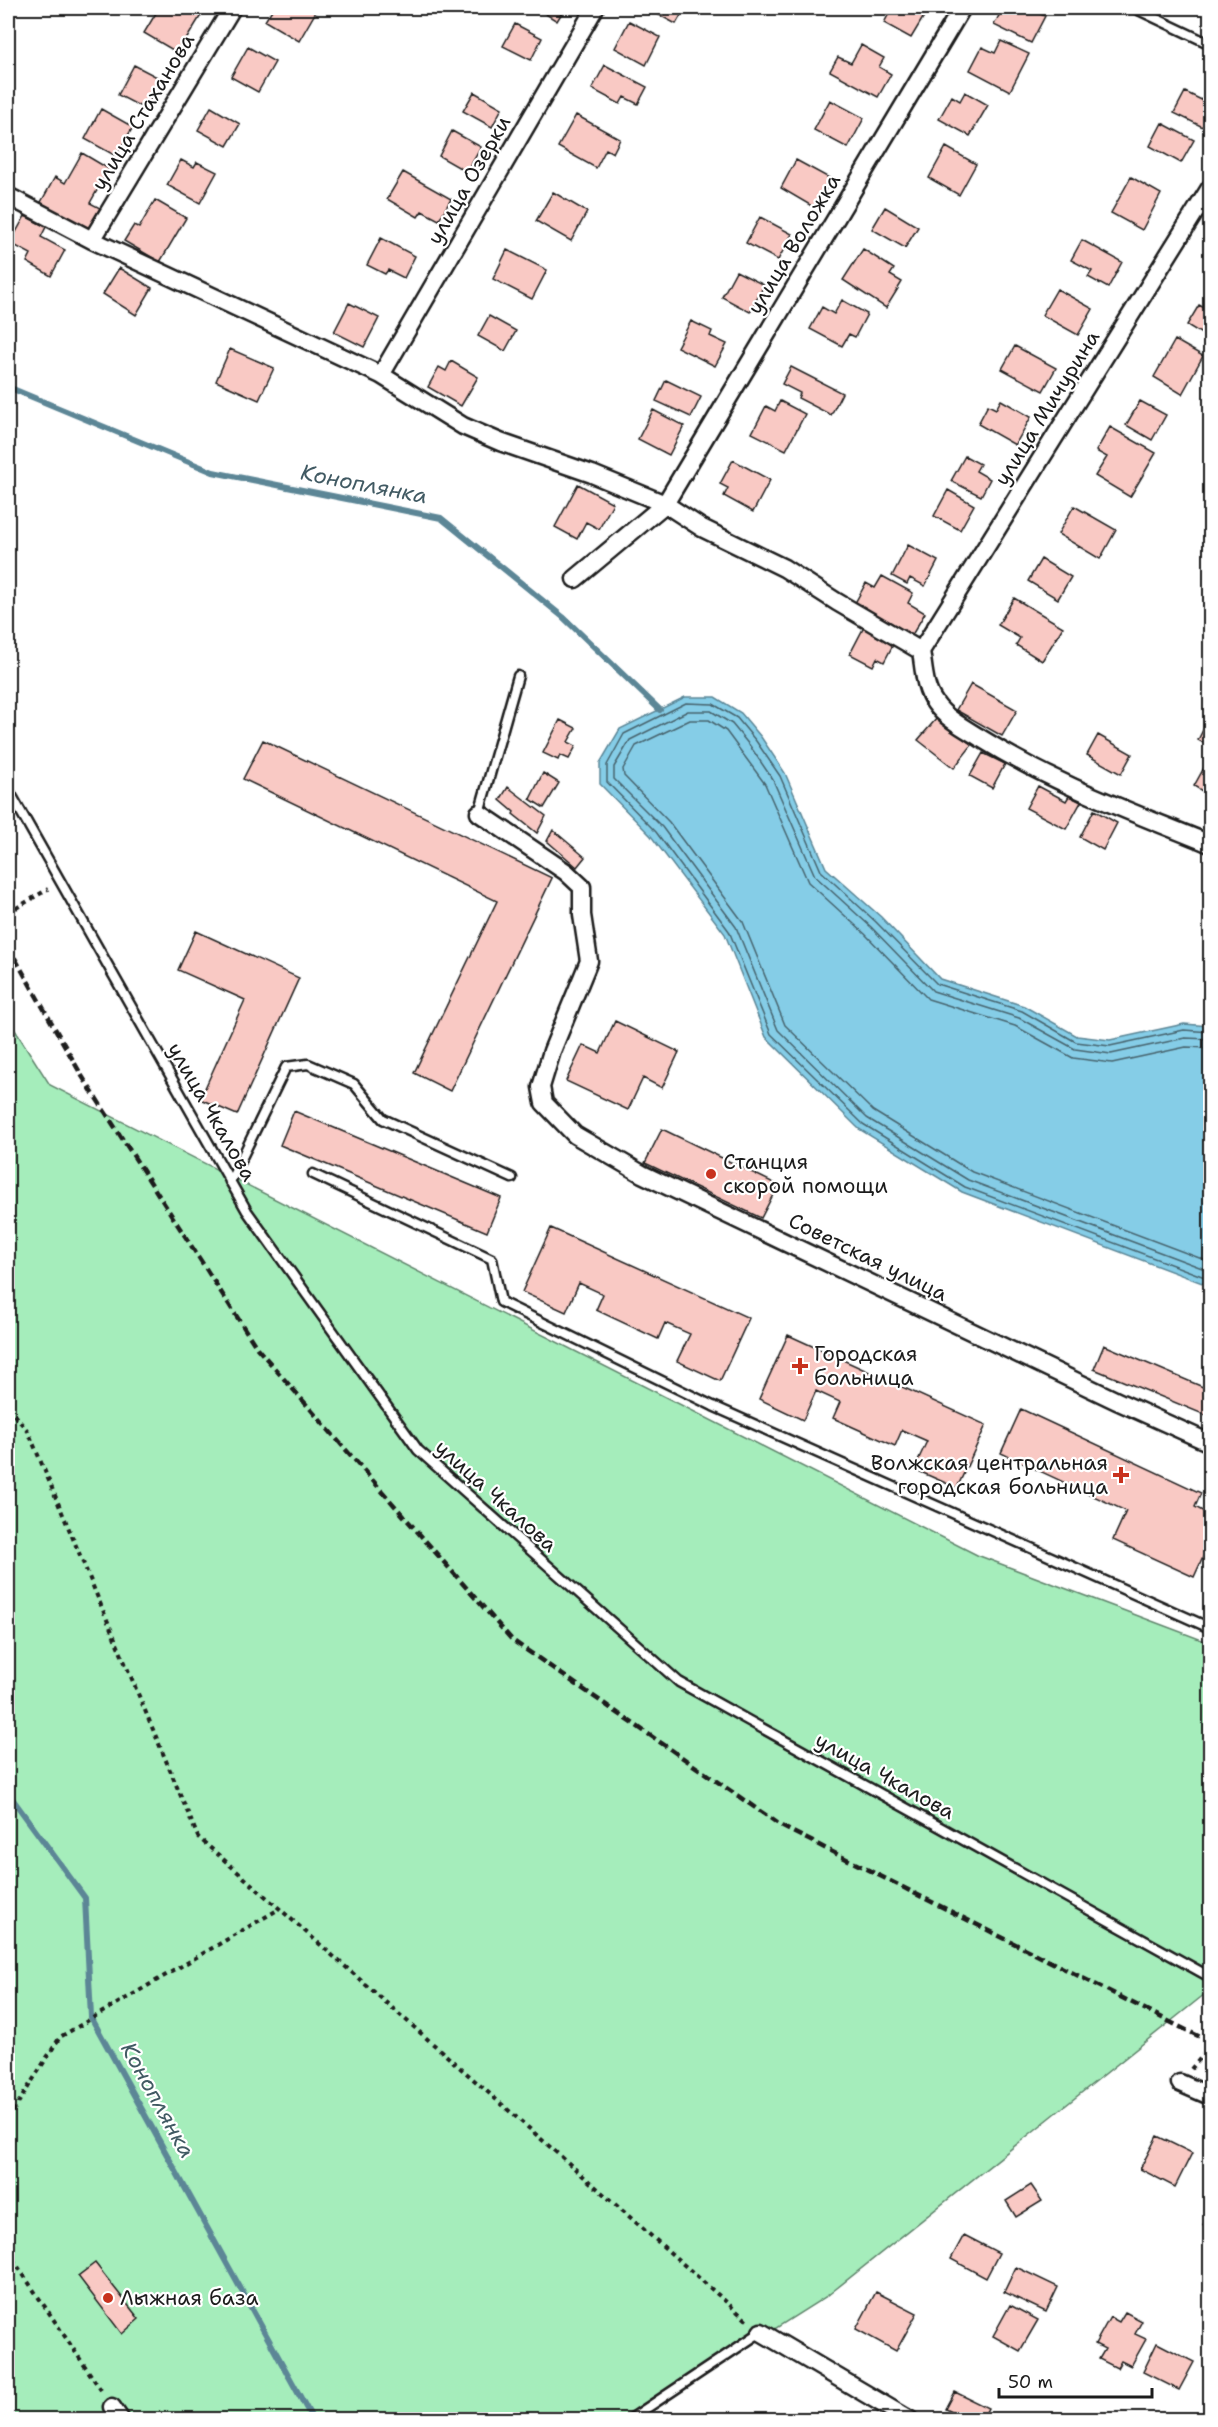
<svg xmlns="http://www.w3.org/2000/svg" width="1218" height="2427" font-family="'Shantell Sans',sans-serif">
  <style>
    .green { fill: #a5edbb; stroke: #60846c; stroke-width: 1.5 }
    .water { fill: #85cde7; stroke: #5b8696; stroke-width: 1.5 }
    .lines { fill: none; stroke-linecap: round; stroke-linejoin: round }
    .shore { stroke: #46636d; stroke-width: 1.5 }
    .stream { stroke: #5b8696; stroke-width: 6 }
    .building { fill: #f9c9c4; stroke: #1c1c1c; stroke-width: 1.5 }
    .lane-casing { stroke: #1c1c1c; stroke-width: 13 }
    .street-casing { stroke: #1c1c1c; stroke-width: 21 }
    .path { stroke: #1c1c1c; stroke-width: 4; stroke-dasharray: 4.5 4.5; stroke-linecap: butt }
    .lane { stroke: #fff; stroke-width: 8 }
    .street { stroke: #fff; stroke-width: 16 }
    .rail { stroke: #1c1c1c; stroke-width: 4.5; stroke-dasharray: 9 4.5; stroke-linecap: butt }
    .poi-dot { fill: #c8321e; stroke: #fff; stroke-width: 2 }
    .labels { text-anchor: middle; dominant-baseline: central; stroke-width: 4.5; stroke-linejoin: round; paint-order: stroke }
    .street-label { font-size: 21px; fill: #1c1c1c; stroke: #fff }
    .poi-label { font-size: 21px; fill: #1c1c1c; stroke: #fff; text-anchor: start }
    .water-label { font-size: 22px; font-style: italic; fill: #415a63; stroke: #fff }
  </style>
  <rect width="100%" height="100%" fill="#fff"/>
  <filter id="ink" filterUnits="userSpaceOnUse"><feTurbulence type="fractalNoise" baseFrequency=".0167" numOctaves="2"/><feDisplacementMap in="SourceGraphic" scale="12" xChannelSelector="R" yChannelSelector="G"/><feConvolveMatrix kernelMatrix="1 2 1 2 8 2 1 2 1" color-interpolation-filters="sRGB"/></filter>
  <g filter="url(#ink)">
    <path class="green" d="M8,1019l42,66 927,470 233,88v347l-383,306 -195,123h-624z"/>
    <path class="water" d="M685,697h30l26,16 20,24 24,36 41,95 55,49 59,62 84,27 53,30 33,4 74,-16 26,2v260l-248,-94 -103,-63 -93,-92 -41,-103 -74,-98 -51,-52v-21l20,-34z"/>
    <g class="lines">
      <path class="shore" d="M1210,1032l-26,-2 -74,16 -34,-4 -54,-31 -85,-27 -61,-62 -55,-51 -41,-95 -24,-35 -19,-23 -24,-14 -27,-1 -62,31 -17,31v17l49,50 73,99 42,103 92,90 102,63 245,92
        M1210,1039l-25,-1 -74,16 -36,-5 -56,-31 -86,-27 -62,-64 -56,-51 -42,-96 -23,-34 -18,-22 -21,-13h-23l-58,29 -16,27v12l48,48 74,100 42,103 89,88 101,62 242,91
        M1210,1048l-24,-1 -74,16 -39,-5 -58,-32 -87,-27 -63,-65 -57,-52 -43,-98 -39,-53 -17,-11h-19l-54,26 -13,23 1,7 45,46 74,100 42,103 88,86 99,61 238,90"/>
      <path class="stream" d="M8,387l205,85 228,46 122,99 97,93
        M8,1793l77,105 6,119 222,403"/>
    </g>
    <path class="building" d="M159,8h36l8,4 -25,41 -34,-20z
      M273,8h45l-19,33 -34,-20z
      M536,8h29l-8,13z
      M646,8h39l-9,16z
      M892,8h37l-18,30 -27,-15z
      M1003,8h8l7,3 1,-3h8l18,8 -14,27 -37,-18z
      M629,21l31,16 -14,28 -31,-17z
      M515,24l27,14 -11,22 -28,-14z
      M1001,41l28,13 -19,37 -40,-21 12,-23 13,6z
      M861,45l23,13 -5,9 12,7 -13,23 -48,-26 8,-14 13,6z
      M248,47l27,15 -17,30 -27,-15z
      M134,65l27,14 -16,30 -27,-14z
      M605,65l42,22 -9,17 -14,-7 -4,7 -28,-15z
      M474,92l28,16 -10,19 -29,-16z
      M965,92l23,13 -18,31 -31,-17 13,-23 8,5z
      M1185,92l25,12v18l-3,7 -33,-16z
      M830,100l34,18 -16,30 -34,-18z
      M211,107l29,17 -13,22 -29,-16z
      M101,109l32,18 -17,29 -31,-17z
      M576,115l44,24 -7,14 -7,-4 -10,19 -38,-21z
      M1162,123l32,17 -13,23 -31,-17z
      M452,131l29,16 -14,25 -28,-16z
      M946,147l30,17 -17,31 -30,-17z
      M82,153l27,16 -19,34 10,5 -12,22 -48,-26 15,-27 10,6z
      M181,160l13,7 3,-5 20,10 -17,31 -33,-18z
      M796,160l35,19 -16,29 -34,-20z
      M403,172l48,27 -12,21 -17,-9 -4,6 -31,-18z
      M1131,177l30,17 -19,36 -31,-17z
      M553,192l34,20 -16,29 -35,-20z
      M155,200l31,18 -26,44 -36,-21 10,-16 5,3z
      M885,207l33,20 -13,21 -33,-19z
      M25,216l21,11 -5,10 24,13 -14,26 -24,-14 4,-8 -21,-11z
      M760,217l32,17 -14,26 -32,-17z
      M381,238l34,18 -11,22 -16,-8 -3,4 -18,-9z
      M1082,240l40,22 -14,26 -20,-11 4,-6 -21,-11z
      M863,249l31,20 -4,6 12,7 -16,26 -43,-28z
      M507,250l40,20 -15,29 -39,-20z
      M119,268l33,20 -16,27 -33,-21z
      M736,271l28,14 -14,27 -28,-15z
      M1057,289l36,20 -15,26 -36,-20z
      M842,300l25,14 -12,23 -6,-3 -7,12 -32,-17 12,-22 12,7z
      M349,303l30,15 -15,29 -30,-15z
      M1199,305l11,6v28l-23,-14z
      M489,316l27,15 -11,20 -27,-15z
      M691,321l21,10 -2,5 17,8 -12,22 -38,-19z
      M1175,340l28,16 -21,38 -28,-17z
      M1015,346l41,22 -13,23 -41,-22z
      M230,349l44,19 -15,32 -43,-19z
      M451,361l27,16 -17,29 -33,-19 11,-20 7,4z
      M791,367l51,26 -11,22 -33,-17 2,-5 -18,-9z
      M666,380l35,17 -10,20 -35,-16z
      M1001,400l30,17 -16,28 -37,-21 10,-19 8,4z
      M780,401l25,13 -19,36 -34,-17 14,-27 9,5z
      M1140,401l26,14 -14,25 -26,-15z
      M653,410l31,16 -15,29 -31,-16z
      M1110,427l46,26 -26,44 -35,-21 12,-19 -11,-6z
      M965,456l15,8 -4,7 14,8 -9,17 -30,-15z
      M733,460l37,20 -17,32 -29,-16 4,-8 -8,-4z
      M578,484l35,19 -14,26 -13,-7 -9,17 -22,-12z
      M948,490l26,15 -14,25 -26,-14z
      M1074,506l42,24 -16,29 -42,-25z
      M908,545l30,16 -13,25 -15,-8 -3,6 -15,-8z
      M1041,559l30,18 -13,22 -30,-18z
      M882,576l31,17 -5,10 17,10 -13,22 -57,-32 11,-20 9,5z
      M1014,598l49,29 -21,34 -26,-16 4,-7 -22,-13z
      M864,627l30,16 -10,19 -7,-4 -4,8 -23,-12z
      M971,684l46,26 -15,26 -46,-26z
      M1210,716v31l-12,-7z
      M937,718l35,27 -18,23 -36,-28z
      M560,720l16,8 -8,14 8,4 -7,13 -9,-4 -2,5 -15,-7z
      M1098,735l34,19 -11,20 -34,-19z
      M263,740l289,138 -102,213 -36,-18 83,-172 -254,-122z
      M983,753l22,11 -13,24 -22,-12z
      M1205,766l5,3v27l-16,-10z
      M543,773l16,10 -15,25 -14,-9z
      M1038,786l28,15 3,-5 12,6 -15,27 -40,-21z
      M508,787l38,29 -9,17 -24,-19 1,-2 -14,-12z
      M1094,810l23,13 -14,27 -23,-13z
      M553,830l32,27 -8,10 -30,-26z
      M196,931l103,47 -62,137 -37,-16 45,-99 -67,-30z
      M615,1021l64,31 -17,36 -19,-10 -15,32 -62,-29 17,-36 17,8z
      M294,1111l207,87 -14,34 -207,-87z
      M662,1129l116,56 -17,33 -116,-55z
      M551,1228l198,90 -29,63 -43,-20 13,-27 -25,-11 -7,16 -62,-29 7,-16 -24,-11 -13,29 -44,-20z
      M788,1335l198,90 -29,63 -43,-19 13,-28 -25,-11 -7,16 -62,-28 7,-16 -24,-11 -13,29 -44,-21z
      M1104,1345l106,45v27l-116,-48z
      M1021,1409l180,84 -6,14 15,8v27l-16,35 -81,-37 13,-29 -125,-58z
      M1157,2136l35,17 -17,34 -35,-18z
      M1031,2185l11,16 -26,16 -10,-16z
      M1210,2212v17l-7,-4z
      M1210,2212v17l-7,-4z
      M964,2235l35,18 -13,25 -35,-19z
      M95,2263l44,56 -17,15 -44,-58z
      M1016,2267l42,20 -12,25 -42,-20z
      M876,2292l41,21 -21,38 -40,-22z
      M1010,2305l28,15 -18,31 -27,-15z
      M1125,2312l17,9 -7,13 11,5 -15,27 -10,-5 -4,7 -18,-9 6,-10 -10,-5 15,-27 9,5z
      M1157,2343l37,19 -15,28 -36,-18z
      M955,2392l33,16 -6,12h-15l-21,-11z"/>
    <g class="lines">
      <g class="lane-casing">
        <path id="lane" d="M1134,8l76,36
          M8,789l239,422 171,239 261,232 531,295
          M479,813l39,-137
          M313,1174l179,85 9,43 212,104 497,222
          M230,1182l56,-115 22,-3 46,20 29,35 129,59
          M629,2420l132,-88"/>
      </g>
      <g class="street-casing">
        <path id="street" d="M8,196l84,44 289,135 82,51 37,16 92,32 73,30 37,24 82,40 53,34 84,49c3,18 3,37 14,52 11,16 31,26 47,36 72,45 150,73 228,105
          M92,240l140,-232
          M381,375l214,-367
          M575,579l90,-75 297,-496
          M921,651l289,-463
          M479,813l87,59 16,15v28l7,46 -37,90 -11,36 3,16 31,32 67,39 475,227 93,42
          M1180,2083l30,13
          M761,2332l149,88
          M112,2407l9,13"/>
      </g>
      <path class="path" d="M8,913l40,-24
        M8,1408l20,23 170,406 551,485
        M1191,2069l19,-22
        M8,2119l52,-82 219,-128
        M8,2252l95,141"/>
      <use href="#lane" class="lane"/>
      <use href="#street" class="street"/>
      <path class="rail" d="M8,946l74,130 175,272 255,292 271,187 427,215"/>
    </g>
  </g>
  <g class="poi-dot">
    <circle cx="711" cy="1174" r="6"/>
    <path d="M797 1357h6v6h6v6h-6v6h-6v-6h-6v-6h6z"/>
    <path d="M1118 1466h6v6h6v6h-6v6h-6v-6h-6v-6h6z"/>
    <circle cx="108" cy="2298" r="6"/>
  </g>
  <g class="labels">
    <g class="street-label">
      <text transform="translate(143 112) rotate(-59)">улица Стаханова</text>
      <text transform="translate(469 180) rotate(-60)">улица Озерки</text>
      <text transform="translate(794 244) rotate(-59)">улица Воложка</text>
      <text transform="translate(1047 408) rotate(-58)">улица Мичурина</text>
      <text transform="translate(212 1112) rotate(60)">улица Чкалова</text>
      <text transform="translate(868 1257) rotate(26)">Советская улица</text>
      <text transform="translate(496 1496) rotate(42)">улица Чкалова</text>
      <text transform="translate(885 1776) rotate(29)">улица Чкалова</text>
    </g>
    <g class="poi-label">
      <text x="723" y="1162">Станция<tspan x="723" dy="24">скорой помощи</tspan></text>
      <text x="814" y="1354">Городская<tspan x="814" dy="24">больница</tspan></text>
      <text x="1108" y="1463" text-anchor="end">Волжская центральная<tspan x="1108" dy="24">городская больница</tspan></text>
      <text x="120" y="2298">Лыжная база</text>
    </g>
    <g class="water-label">
      <text transform="translate(364 484) rotate(11)">Коноплянка</text>
      <text transform="translate(158 2100) rotate(61)">Коноплянка</text>
    </g>
  </g>
  <rect width="1218" height="2427" fill="none" stroke="#fff" stroke-width="30"/>
  <rect x="15" y="15" width="1188" height="2397" fill="none" stroke="#1c1c1c" stroke-width="2" filter="url(#ink)"/>
  <path d="M999 2388v9h153v-9" fill="none" stroke="#1c1c1c" stroke-width="3"/>
  <text x="1008" y="2388" font-size="18" fill="#1c1c1c" stroke="#ffffff" stroke-width="4.5" paint-order="stroke">50 m</text>
</svg>
